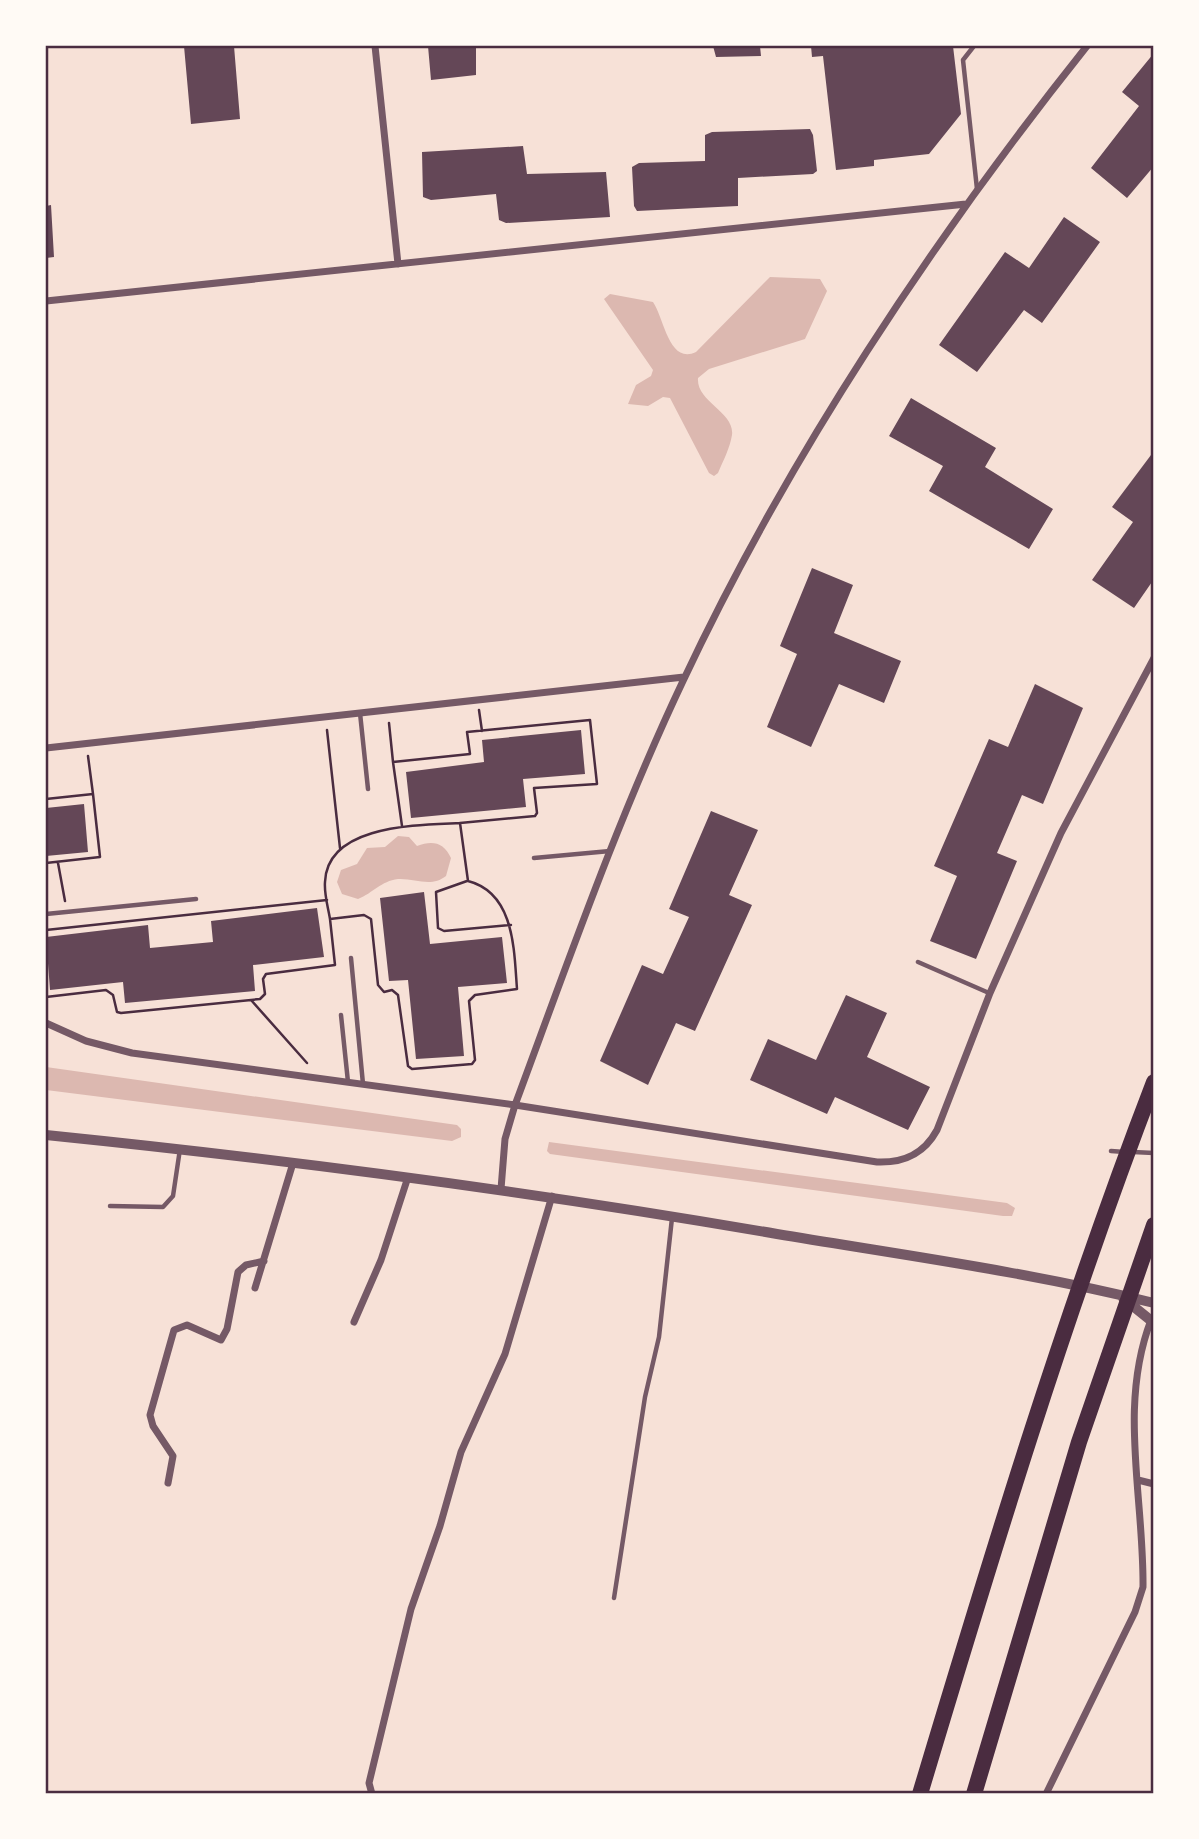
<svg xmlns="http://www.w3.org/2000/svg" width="1199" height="1839" font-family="'Alegreya Sans',sans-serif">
<rect width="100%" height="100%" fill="#f7e1d7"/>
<path fill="#dcb8b0" d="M 770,277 L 820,279 L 827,291 L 805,339 L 709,369 L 698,378 C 696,402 735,412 732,435 C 730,448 723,461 718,473 L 714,476 L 709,473 L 670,398 L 663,397 L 648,406 L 628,404 L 636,385 L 651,376 L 653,370 L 604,299 L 610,294 L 653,302 C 664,318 669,365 696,352 Z
M 398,836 L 409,837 L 417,846 C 432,840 444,842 451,858 L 446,876 C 431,888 415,878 398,879 C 381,881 373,893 358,899 L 342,894 L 337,882 L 341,870 L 357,864 L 367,848 L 385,847 Z
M 46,1067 L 457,1125 L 461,1129 L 461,1137 L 452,1141 L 46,1090 Z
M 549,1142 L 1007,1203 L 1015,1208 L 1012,1216 L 1003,1216 L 550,1154 L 547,1151 Z"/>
<path fill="#644757" d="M 184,46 L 234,46 L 240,119 L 191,124 Z
M 428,46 L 476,46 L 476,75 L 431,80 Z
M 713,46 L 760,46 L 761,56 L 716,57 Z
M 811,46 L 953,46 L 961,114 L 929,154 L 874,160 L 874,166 L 836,170 L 823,56 L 812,57 Z
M 1154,53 L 1154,166 L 1127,198 L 1091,168 L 1139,106 L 1122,92 Z
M 810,129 L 813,135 L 817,171 L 813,174 L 738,178 L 738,206 L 637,211 L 634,206 L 632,167 L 639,163 L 705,161 L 705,135 L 712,132 Z
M 523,146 L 527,174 L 606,172 L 610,217 L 506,223 L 499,220 L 496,194 L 431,200 L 423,197 L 422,152 Z
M 51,205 L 54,257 L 46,258 L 46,206 Z
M 1064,217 L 1100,242 L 1042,323 L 1024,310 L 977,372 L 939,345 L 1005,252 L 1029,268 Z
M 911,398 L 996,448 L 985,467 L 1053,509 L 1029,549 L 929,491 L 943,466 L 889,436 Z
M 1154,451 L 1154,579 L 1134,608 L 1092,580 L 1133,522 L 1112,507 Z
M 812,568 L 853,585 L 834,633 L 901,661 L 884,703 L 839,684 L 811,747 L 767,727 L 797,654 L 780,646 Z
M 1035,684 L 1083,708 L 1043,804 L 1022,795 L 997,853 L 1017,861 L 976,959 L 930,941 L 957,876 L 934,866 L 989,739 L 1008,747 Z
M 581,730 L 585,774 L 523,779 L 526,807 L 411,818 L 406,772 L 484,762 L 482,740 Z
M 84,804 L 88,852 L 46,856 L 46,808 Z
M 711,811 L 758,830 L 729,895 L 752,905 L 695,1031 L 676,1023 L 648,1085 L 600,1061 L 642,965 L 663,974 L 689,917 L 669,909 Z
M 424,892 L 430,944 L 502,937 L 507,983 L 458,987 L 464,1056 L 416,1059 L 408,980 L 389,981 L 380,898 Z
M 317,908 L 324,957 L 253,965 L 255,991 L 125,1003 L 123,982 L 50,990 L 46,937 L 148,925 L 150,948 L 213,942 L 211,921 Z
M 846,995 L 887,1013 L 867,1057 L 930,1087 L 908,1130 L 835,1097 L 827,1114 L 750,1080 L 768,1039 L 816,1060 Z"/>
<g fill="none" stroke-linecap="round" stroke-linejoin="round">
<path stroke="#4a2c40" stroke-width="2.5" d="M 479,710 L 482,731
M 389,723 L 393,762
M 327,730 L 340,848
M 88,756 L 93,794
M 46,799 L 93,794 L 100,857 L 46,863
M 460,823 L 468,881 C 515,893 514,951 517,989 L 475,995 L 469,1001 L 475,1060 L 472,1064 L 412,1069 L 408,1066 L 398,995 L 392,990 L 384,992 L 378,985 L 371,919 L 364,915 L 330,919 C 328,907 324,894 325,882 C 327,824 420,825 460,823 Z
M 402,826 L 393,762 L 470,754 L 467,732 L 590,720 L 597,784 L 534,788 L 537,813 L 535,816 L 460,823
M 58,863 L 65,901
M 467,881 L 436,892 L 438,928 L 444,931 L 511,925
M 46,930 L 327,900
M 46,997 L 106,990 L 113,995 L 117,1012 L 121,1013 L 260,999 L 265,994 L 263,979 L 266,974 L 335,965 L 330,919
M 251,1000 L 307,1063"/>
<path stroke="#755966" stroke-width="4.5" d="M 974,46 L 963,60 L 977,189
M 360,713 L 368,789
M 534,858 L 610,851
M 46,914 L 196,899
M 351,958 L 363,1084
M 918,962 L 989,993
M 341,1015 L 348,1082
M 1111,1151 L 1125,1152
M 1133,1152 L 1154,1153
M 110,1206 L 163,1207 L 173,1196 L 180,1149
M 614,1598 L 645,1397 L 659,1337 L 672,1218"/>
<path stroke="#755966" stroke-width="7" d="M 375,46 L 398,264
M 46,301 L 966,204
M 46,748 L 684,677
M 46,1023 L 86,1041 L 132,1053 L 515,1105 L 877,1162 C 904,1163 924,1154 937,1130 L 990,993 L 1061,833 L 1154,658
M 501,1189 L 505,1139 L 515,1105 C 568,962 618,818 683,681 C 788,457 933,239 1087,46
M 255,1288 L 293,1163
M 354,1322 L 381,1260 L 408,1177
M 1138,1480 L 1154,1484
M 168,1483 L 173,1456 L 153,1426 L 150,1415 L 174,1330 L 187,1325 L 221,1340 L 227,1329 L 238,1272 L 246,1265 L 264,1261
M 372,1794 L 369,1783 L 411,1609 L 440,1526 L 461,1452 L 505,1354 L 552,1196
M 1046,1794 L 1135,1612 L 1143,1587 C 1144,1497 1118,1406 1151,1320"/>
<path stroke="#755966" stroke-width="10" d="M 46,1135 C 291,1160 534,1192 777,1234 C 903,1255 1029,1272 1154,1303
M 1123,1298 L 1154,1323"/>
<path stroke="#4a2c40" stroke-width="16" d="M 920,1794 C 992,1554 1064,1316 1154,1082
M 974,1794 L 1079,1442 L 1154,1225"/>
</g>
<rect width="1199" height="1839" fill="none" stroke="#fffaf5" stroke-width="94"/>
<rect x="47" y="47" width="1105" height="1745" fill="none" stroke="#4a2c40" stroke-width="2.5"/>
</svg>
